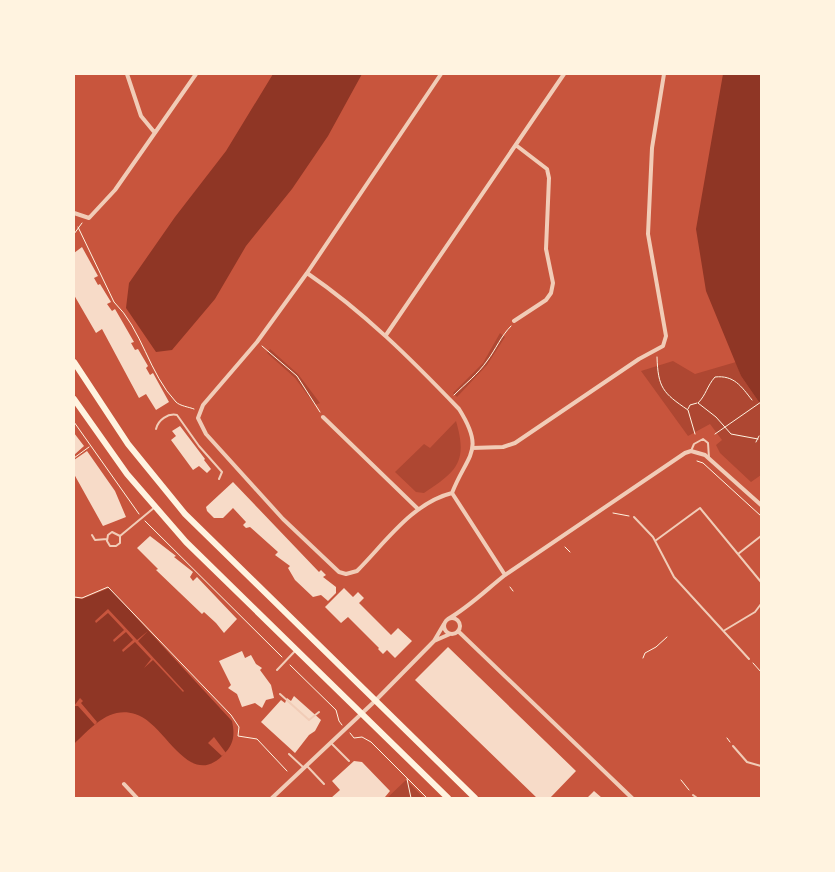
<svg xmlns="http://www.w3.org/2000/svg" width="835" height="872" font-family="Quicksand,sans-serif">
<rect width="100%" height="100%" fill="#c8553d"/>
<path fill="#ae4732" d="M 500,333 L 505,337 L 487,365 L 457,397 L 453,393 L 483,363 Z
M 270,349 L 298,374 L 320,403 L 315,405 L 295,378 L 267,353 Z
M 673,361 L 695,374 L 736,362 L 741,376 L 761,405 L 761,475 L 751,482 L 720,453 L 716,445 L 722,440 L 710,424 L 688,436 L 641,371 Z
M 456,421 C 468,462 457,471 424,493 L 416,492 L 395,472 L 424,444 L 430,448 Z
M 406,780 L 424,798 L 387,798 Z"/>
<path fill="#8f3625" d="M 273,74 L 362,74 L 328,136 L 292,189 L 246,246 L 215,299 L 172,350 L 156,352 L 126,308 L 129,283 L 175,217 L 226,151 Z
M 723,74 L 761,74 L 761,405 L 741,376 L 706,291 L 696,229 Z
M 109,588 L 232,721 C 235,735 234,745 223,755 C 188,791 165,722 135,714 C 109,706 91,728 74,744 L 74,598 L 82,599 Z"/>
<path fill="#c8553d" d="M 108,609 L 137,640 L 148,631 L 138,641 L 184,691 L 183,692 L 153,660 L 144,668 L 151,659 L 135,642 L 123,652 L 122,650 L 133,640 L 126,632 L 114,642 L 113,640 L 124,630 L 108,613 L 96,623 L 95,621 Z
M 80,698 L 83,701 L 81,703 L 97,722 L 95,725 L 78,706 L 74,706 Z
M 214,737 L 226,753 L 222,756 L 208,743 Z"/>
<path fill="#f7dbc8" d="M 82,247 L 98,276 L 94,278 L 98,285 L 100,284 L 111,302 L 107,304 L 112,311 L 115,309 L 134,342 L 131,343 L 135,350 L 138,349 L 148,366 L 146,368 L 150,375 L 153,373 L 169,402 L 156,410 L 146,394 L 139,398 L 102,329 L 96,333 L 74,295 L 74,253 Z
M 180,426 L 205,459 L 204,460 L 211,469 L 207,473 L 199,466 L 193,470 L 171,440 L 176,436 L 172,431 Z
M 74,433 L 84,446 L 74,455 Z
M 87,451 L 115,491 L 126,517 L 103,526 L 74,474 L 74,460 Z
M 233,482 L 319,572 L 321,570 L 326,575 L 323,577 L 336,587 L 336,593 L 328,601 L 321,595 L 313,597 L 295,580 L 288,568 L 290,566 L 275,555 L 278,552 L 250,527 L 246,528 L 243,525 L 246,522 L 233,508 L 223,518 L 214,518 L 207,511 L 206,507 Z
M 150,536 L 176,556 L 174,557 L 193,572 L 190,577 L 193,581 L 197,577 L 237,619 L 224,633 L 216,623 L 204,612 L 202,614 L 156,570 L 158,569 L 137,548 Z
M 344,588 L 353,597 L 358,592 L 364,598 L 359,603 L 391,635 L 398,628 L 412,641 L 395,658 L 387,650 L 383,654 L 378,649 L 379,648 L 348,617 L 341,623 L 325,607 Z
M 448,647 L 576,771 L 550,798 L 537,798 L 415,680 Z
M 242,651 L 245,658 L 251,655 L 256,664 L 262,668 L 260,670 L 271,685 L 274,698 L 266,700 L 262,708 L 255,703 L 242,707 L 237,694 L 228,688 L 231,685 L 219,661 Z
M 294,696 L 321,720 L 315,731 L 309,735 L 295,753 L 261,722 L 281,700 L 285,703 L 287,698 L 291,701 Z
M 354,761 L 362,762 L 390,791 L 385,797 L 386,798 L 331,798 L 340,790 L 332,781 Z
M 594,791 L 602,798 L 587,798 Z"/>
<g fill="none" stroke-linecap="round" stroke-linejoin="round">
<path stroke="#fff3e0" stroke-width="1" d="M 78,227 L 114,302 C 142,329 149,374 176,402 C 180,406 189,407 194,409
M 74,234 L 82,223
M 262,346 L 297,376 L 320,412
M 657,357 C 658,388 663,393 688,410 L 695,434
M 454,395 C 465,384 478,374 487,361 C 496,349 501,336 511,326
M 752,400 C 741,386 734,375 715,377 C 707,386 706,395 698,403 L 716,417 L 731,434 L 758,439
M 688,409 L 690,405 L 697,403
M 74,422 L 139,514
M 715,434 L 761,402
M 756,442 L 759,436
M 74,458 L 89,447
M 697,461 L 703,463 L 761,516
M 613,513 L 629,516
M 145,521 L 282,657
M 565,547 L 570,552
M 510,587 L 513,591
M 74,597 L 82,598 L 108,587 L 231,715 L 239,727 L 238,736 L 257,739 L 287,771
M 643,658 L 645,653 L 656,647 L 667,637
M 753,663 L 761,672
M 290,665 L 336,710 L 339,721 L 342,725
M 350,733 L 354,738 L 362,737 L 371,742 L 427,798
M 727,738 L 730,742
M 407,779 L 411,798
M 681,780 L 689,790"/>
<path stroke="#f1ccb7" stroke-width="2" d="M 156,429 C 158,420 168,413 177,415 L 199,446 L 222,472 L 219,479
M 691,451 L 694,444 L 703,439 L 708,443 L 709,458
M 634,517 L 653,537 L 674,577 L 749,659
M 92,535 L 95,540 L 107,539
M 120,536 L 112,532 L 108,535 L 107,541 L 110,546 L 116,546 L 120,543 L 120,536 L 155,507
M 655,541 L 700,508 L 761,582
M 738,554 L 761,536
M 725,630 L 755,612 L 761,604
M 277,670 L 296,650
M 280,694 L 309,720 L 319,712
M 331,743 L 349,761
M 733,746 L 747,762 L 761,766
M 289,754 L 304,768
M 307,766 L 324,784
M 693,795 L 697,798"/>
<path stroke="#f1ccb7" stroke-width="4" d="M 127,74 L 141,116 L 155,133
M 441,74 L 307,273 L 257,342 L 203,405 L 198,418 L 206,434 L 283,519 L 339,572 L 346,574 L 357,571 C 385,543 412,503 452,493
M 74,213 L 89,218 L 115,190 L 196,74
M 307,273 C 364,312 411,359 459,409 C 486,452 467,454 452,493
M 514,321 L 546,300 L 551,293 L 553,283 L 546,249 L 549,178 L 547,169 L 517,146
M 386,335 L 564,74
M 323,417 L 418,509
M 472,448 L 503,447 L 515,443 L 639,359 L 663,346 L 666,336 L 648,234 L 652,148 L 664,74
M 452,493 L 505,575
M444 626a8 8 0 1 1 16 0a8 8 0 1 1-16 0Z
M 448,619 C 469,607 486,590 505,575 L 685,453 L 691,451 L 705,455 L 761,505
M 458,631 L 632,798
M 434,641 L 450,634
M 124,784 L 137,798
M 272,798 L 375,701 L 434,641 L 444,624"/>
<path stroke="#fff3e0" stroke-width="6" d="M 74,362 L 128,444 L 185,514 L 475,798
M 74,399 L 127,474 L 186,542 L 448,798"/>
</g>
<rect width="835" height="872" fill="none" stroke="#fff3e0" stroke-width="150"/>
</svg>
